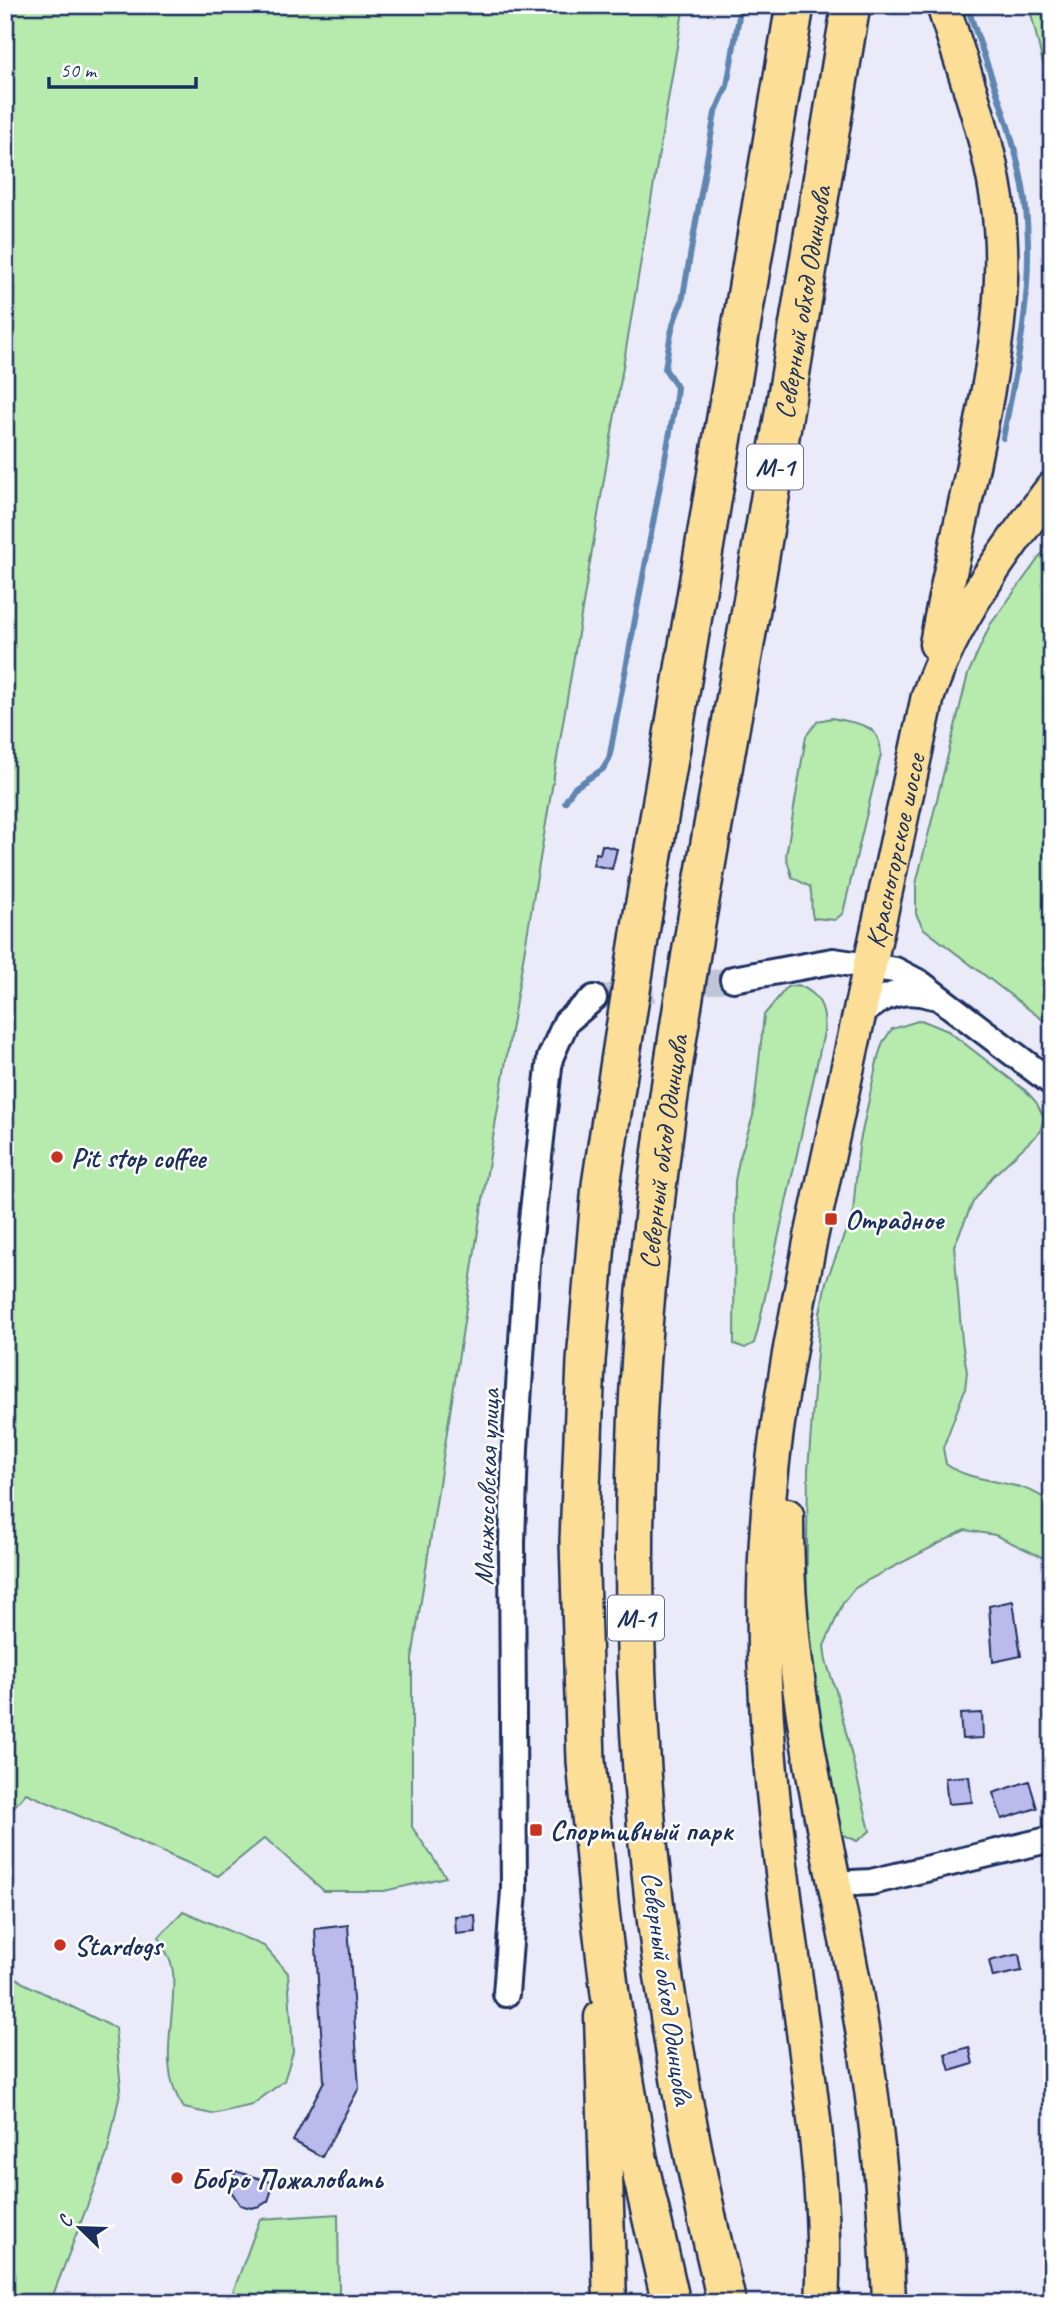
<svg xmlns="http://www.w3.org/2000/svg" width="1057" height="2308" font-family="Caveat,sans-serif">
<rect width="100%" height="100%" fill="#ebeaf9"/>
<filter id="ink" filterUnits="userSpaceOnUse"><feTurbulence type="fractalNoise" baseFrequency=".0143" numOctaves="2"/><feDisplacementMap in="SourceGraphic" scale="14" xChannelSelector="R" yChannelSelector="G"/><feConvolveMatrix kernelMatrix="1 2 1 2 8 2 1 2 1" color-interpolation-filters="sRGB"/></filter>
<g filter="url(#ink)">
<path fill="#b6ebad" stroke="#688d86" stroke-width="2" d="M 5,5 L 684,5 L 486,1179 L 412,1659 L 412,1827 L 446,1877 L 384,1891 L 324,1891 L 265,1838 L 218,1876 L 26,1793 L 5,1817 Z
M 1029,5 L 1052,5 L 1052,101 Z
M 1052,540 L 1052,676 L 1043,700 L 1052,748 L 1052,1027 L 923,928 L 916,914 L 916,884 L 968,674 L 990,625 Z
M 832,718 C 857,724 880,722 881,754 L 843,913 L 835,920 L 813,918 C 810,907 813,899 810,887 L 792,877 L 786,856 L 806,736 L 818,721 Z
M 798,985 C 820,994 826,1008 824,1032 L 757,1333 L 754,1343 L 745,1348 L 734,1344 L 735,1181 L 739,1160 L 753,1116 L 764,1015 L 787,987 Z
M 921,1020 L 948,1031 L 1026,1091 L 1036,1102 L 1044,1117 L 1040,1132 L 992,1177 L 973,1202 L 954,1246 L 962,1341 L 967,1372 L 965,1389 L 943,1448 L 946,1464 C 977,1487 1020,1476 1052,1504 L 1052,1562 L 995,1535 L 965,1530 L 868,1580 L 854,1589 L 843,1603 L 824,1646 L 826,1661 L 836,1691 L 870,1831 L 857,1841 L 842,1834 L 831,1822 L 806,1619 L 808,1470 L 820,1313 L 826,1282 L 853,1212 L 859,1146 L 878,1057 L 883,1042 L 892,1029 Z
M 183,1911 L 264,1946 L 288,1973 L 293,2052 L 284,2081 L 252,2105 L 212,2114 L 184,2108 C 155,2067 177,2018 173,1972 C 172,1960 163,1947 159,1937 Z
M 5,1969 L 23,1983 L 115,2028 L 121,2088 L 107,2154 L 50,2303 L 5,2303 Z
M 338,2214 L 339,2296 L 336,2303 L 229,2303 L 260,2219 Z"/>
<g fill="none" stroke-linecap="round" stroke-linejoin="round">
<path stroke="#5f86b1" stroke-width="6" d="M 967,5 C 986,65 1017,138 1025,200 C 1035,280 1019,360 1003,438
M 565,802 L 574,788 L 603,769 L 609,759 L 675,405 L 677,387 L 665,369 C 669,345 671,323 682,302 L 715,113 L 727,86 L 741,5"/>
</g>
<path fill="#bbbaec" stroke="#1b2f5e" stroke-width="2" d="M 602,845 L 617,849 L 612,869 L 593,865 L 596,853 L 600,854 Z
M 1013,1601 L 1021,1656 L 993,1662 L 989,1606 Z
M 982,1713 L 983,1738 L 962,1739 L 960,1714 Z
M 969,1776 L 972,1802 L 948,1804 L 945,1778 Z
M 1029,1781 L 1037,1808 L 1002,1819 L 993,1793 Z
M 475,1915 L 476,1932 L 456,1934 L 455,1916 Z
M 348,1925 L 359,2088 L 322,2157 L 293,2141 L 324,2081 L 315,1929 Z
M 1019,1954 L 1022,1971 L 993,1977 L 989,1961 Z
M 969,2047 L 973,2064 L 950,2071 L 945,2054 Z
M 235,2171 L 274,2183 L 268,2201 L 260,2206 L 251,2208 L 240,2205 L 231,2191 Z"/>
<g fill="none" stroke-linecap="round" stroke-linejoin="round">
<path stroke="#c1c5da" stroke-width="24" stroke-dasharray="24 12" stroke-linecap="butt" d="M 594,998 L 733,979"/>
<defs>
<path id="minor" d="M 733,979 L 833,961 L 895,970 L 920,983 L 1052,1083
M 858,1017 C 880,996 903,986 933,996
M 833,1884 L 871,1882 L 1052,1839
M 506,1994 L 514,1891 L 512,1543 L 515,1448 L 527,1264 L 550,1058 L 566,1022 L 594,998"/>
<g id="major">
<path d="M 936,644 C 948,577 964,512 977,446 C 994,364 1009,283 997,199 C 987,133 963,69 943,5"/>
<path d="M 787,1515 C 786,1659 817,1800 846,1940 C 870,2060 885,2181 889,2303"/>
<path d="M 601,2017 L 610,2303"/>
<path id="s1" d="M 822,2303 C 827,2217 816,2131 805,2046 C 792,1947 777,1848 769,1748 C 762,1659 761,1569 771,1480 C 779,1400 795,1321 810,1242 L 928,696 C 955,617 1002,555 1052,488"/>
</g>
<g id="highway">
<path d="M 671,2303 L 638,2158 L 610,1994 L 599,1902 L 586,1761 L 579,1541 L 586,1361 L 601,1185 L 614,1100 L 642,920 L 795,5"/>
<path id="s2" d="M 727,2303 C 658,2027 627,1743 636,1459 C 643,1198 693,941 738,684 C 778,458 813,232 851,5"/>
</g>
</defs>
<use href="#minor" stroke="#1b2f5e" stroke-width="30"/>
<use href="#major" stroke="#1b2f5e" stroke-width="37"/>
<use href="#highway" stroke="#1b2f5e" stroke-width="42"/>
<use href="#minor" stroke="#fff" stroke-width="24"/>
<use href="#major" stroke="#fcde96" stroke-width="32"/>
<use href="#highway" stroke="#fcde96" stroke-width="37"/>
</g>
</g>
<g fill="#c8321e" stroke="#fff" stroke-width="2.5">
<circle cx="57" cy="1157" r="7"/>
<rect x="824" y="1212" width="14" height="14" rx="3.5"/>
<rect x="529" y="1823" width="14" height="14" rx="3.5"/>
<circle cx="60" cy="1945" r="7"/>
<circle cx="177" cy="2178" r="7"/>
</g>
<g text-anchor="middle" stroke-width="5" stroke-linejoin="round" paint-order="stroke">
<g fill="#fff" stroke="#5f6d8e" stroke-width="2">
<rect x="747" y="444.5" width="56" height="45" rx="5"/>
<rect x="608" y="1595.5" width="56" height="45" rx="5"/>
</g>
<g font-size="26" font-weight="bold" fill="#1b2f5e">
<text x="775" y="476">М-1</text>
<text x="636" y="1627">М-1</text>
</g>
<g font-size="28" fill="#1b2f5e" stroke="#fff">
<text dy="10" stroke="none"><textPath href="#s2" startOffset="2021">Северный обход Одинцова</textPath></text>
<text dy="10" stroke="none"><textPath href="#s1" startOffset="1468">Красногорское шоссе</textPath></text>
<text dy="10" stroke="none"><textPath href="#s2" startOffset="1160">Северный обход Одинцова</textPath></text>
<text transform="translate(486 1487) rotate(-88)" y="10">Манжосовская улица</text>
<text transform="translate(668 1988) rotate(82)" y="10">Северный обход Одинцова</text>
</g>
<g font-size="28" font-weight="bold" fill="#1b2f5e" stroke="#fff" text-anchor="start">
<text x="71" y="1167">Pit stop coffee</text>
<text x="845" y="1229">Отрадное</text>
<text x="550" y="1840">Спортивный парк</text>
<text x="74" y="1955">Stardogs</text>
<text x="191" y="2188">Бобро Пожаловать</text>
</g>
</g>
<rect width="1057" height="2308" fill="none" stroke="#fff" stroke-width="28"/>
<rect x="14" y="14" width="1029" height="2280" fill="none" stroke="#1b2f5e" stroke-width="2.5" filter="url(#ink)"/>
<g transform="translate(80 2228) rotate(293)" stroke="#ffffff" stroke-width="5" paint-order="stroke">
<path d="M0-5L12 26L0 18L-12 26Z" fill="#1b2f5e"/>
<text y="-10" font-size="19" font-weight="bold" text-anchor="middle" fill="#1b2f5e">С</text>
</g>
<path d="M49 77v10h147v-10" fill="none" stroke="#1b2f5e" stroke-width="3.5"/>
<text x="60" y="77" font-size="21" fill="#1b2f5e" stroke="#ffffff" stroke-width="5" paint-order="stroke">50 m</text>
</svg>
